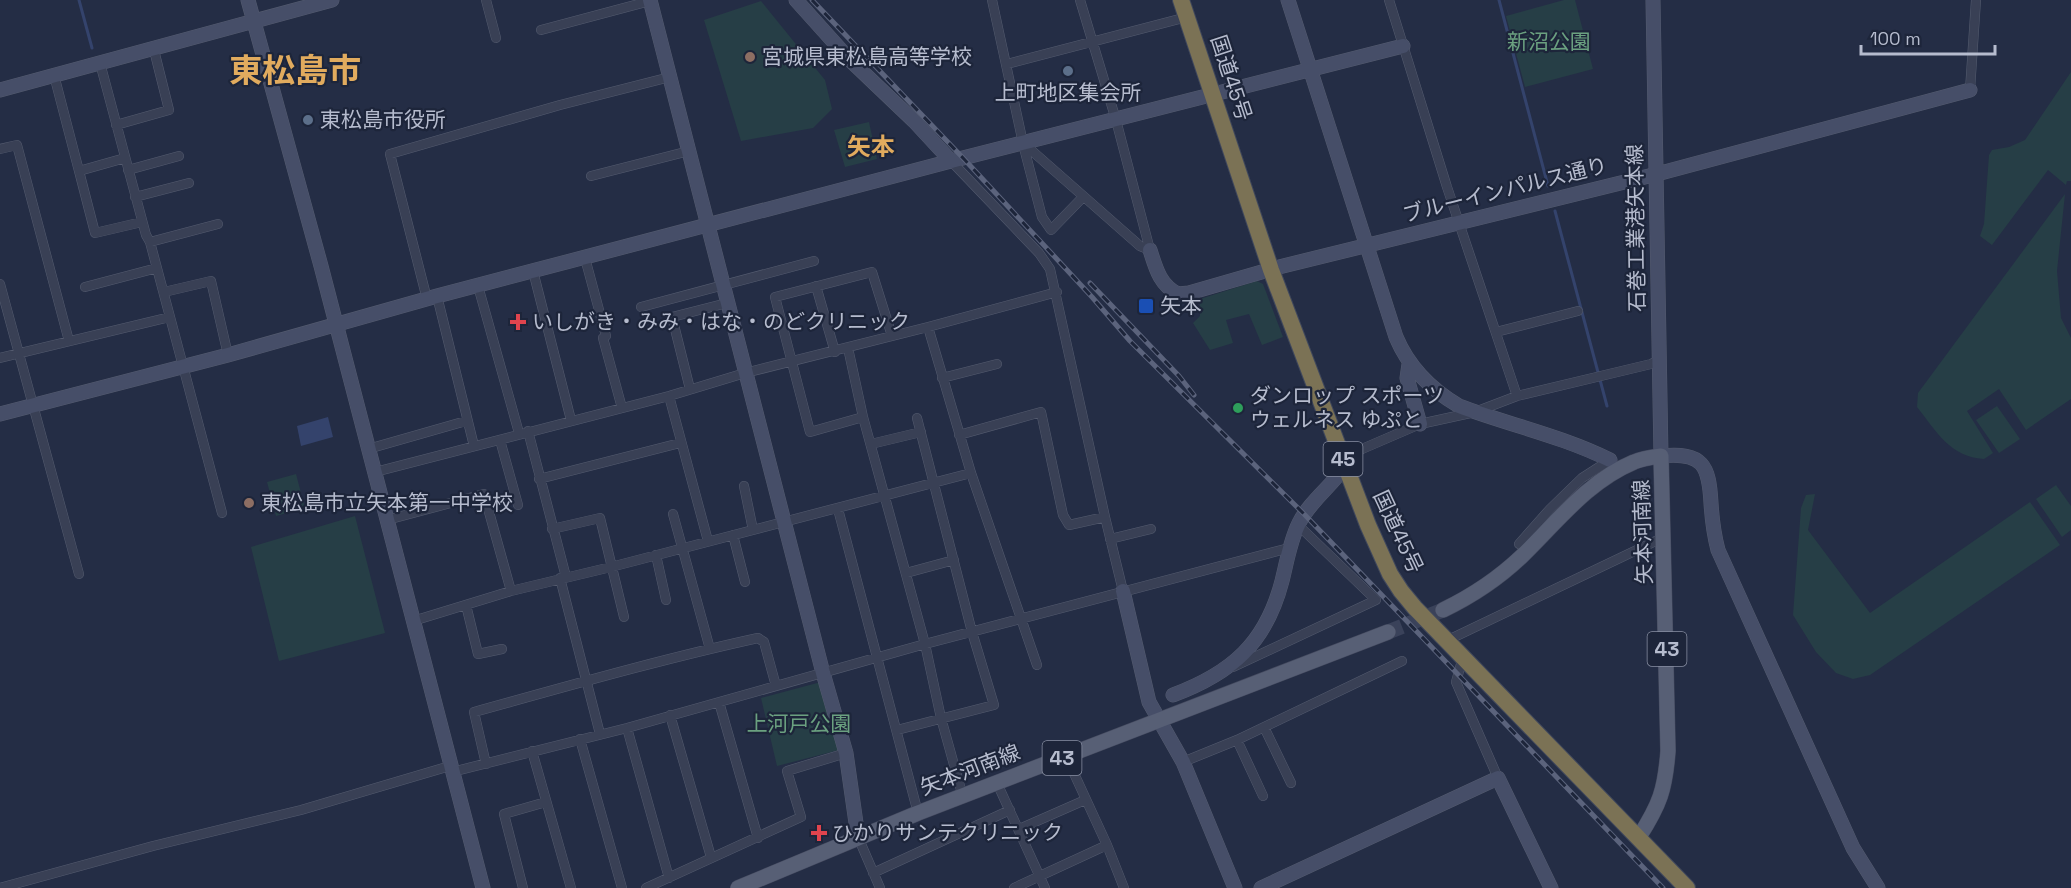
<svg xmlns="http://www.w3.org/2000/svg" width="2071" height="888" font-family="'Space Grotesk','Noto Sans JP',sans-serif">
<rect width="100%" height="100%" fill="#242d45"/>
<path fill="#263e46" d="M 1564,0 L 1575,0 L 1593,69 L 1525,87 L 1506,16 Z
M 761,1 L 825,80 L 832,109 L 813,128 L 741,141 L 704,20 Z
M 2071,72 L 2071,181 L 2067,181 L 2066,185 L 2048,170 L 1992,245 L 1980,236 L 1984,224 L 1989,155 L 1992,150 L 2009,147 L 2025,140 Z
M 869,122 L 877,159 L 845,167 L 834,130 Z
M 2065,194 L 2057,271 L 2061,318 L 2071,338 L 2071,399 L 2026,430 L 1999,389 L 1967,411 L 1993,453 L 1984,459 C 1950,457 1937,432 1917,407 L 1918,393 Z
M 1257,281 L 1263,284 L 1283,337 L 1262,345 L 1249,314 L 1226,320 L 1233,343 L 1210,350 L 1193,323 L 1200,316 L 1200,299 Z
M 1997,406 L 2020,439 L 1999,453 L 1976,420 Z
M 296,474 L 305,508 L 276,516 L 267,482 Z
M 2056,485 L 2071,506 L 2071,530 L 2062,537 L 2036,499 Z
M 1815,494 L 1808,530 L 1870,613 L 2030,502 L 2060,545 L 1870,675 L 1853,679 L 1836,673 L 1816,652 L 1793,615 L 1801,508 L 1806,495 Z
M 355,516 L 385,633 L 279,661 L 251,547 Z
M 821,682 L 839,750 L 777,766 L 761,698 Z"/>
<path fill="#34436c" d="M 328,417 L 333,437 L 301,446 L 297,426 Z"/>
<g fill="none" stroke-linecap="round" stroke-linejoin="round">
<path stroke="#34436c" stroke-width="3" d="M 79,0 L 92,48
M 1499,0 L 1548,186
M 1555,211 L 1607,406"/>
<path stroke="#3a425a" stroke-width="15" stroke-dasharray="15 8" stroke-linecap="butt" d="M 1388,632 L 1443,610"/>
<defs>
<path id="street" d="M 486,0 L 496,38
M 992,0 L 1023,143 L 1140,246 L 1150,250
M 1080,0 L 1116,120 L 1150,250
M 1389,0 L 1447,187 L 1517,396
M 541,30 L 650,1
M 100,63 L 146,235 L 150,242 L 218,224
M 1007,64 L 1187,17
M 54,75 L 79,171
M 1970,90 L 1976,0
M 116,125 L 169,110 L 154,50
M 1023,144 L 1042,217 L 1051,230 L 1083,197
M 0,149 L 17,145 L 69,341
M 125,158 L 79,171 L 95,233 L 142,222
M 951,161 L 1039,253 L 1050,269 L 1105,517 L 1123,591
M 128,170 L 179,156
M 591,176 L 689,151
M 135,197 L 189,183
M 585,258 L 606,336 L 603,338 L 622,408
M 533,271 L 571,420
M 0,284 L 79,574
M 478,286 L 519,433
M 816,286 L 835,352
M 85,287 L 157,268
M 164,292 L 211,281 L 228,355
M 437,296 L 474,446
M 427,299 L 390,154 L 560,105 L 670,77
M 641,307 L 814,261
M 170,317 L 222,513
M 928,327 L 971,473 L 1037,665
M 1496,332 L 1578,311
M 848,348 L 863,417 L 925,644 L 941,718 L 963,797
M 0,358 L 170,317 L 150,242
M 942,378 L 997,364
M 690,389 L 672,317 L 727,303
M 669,396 L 708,541
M 863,417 L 810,432 L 775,297 L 872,272 L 892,336
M 528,431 L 566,577
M 959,435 L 1041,412 L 1063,515 L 1069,525 L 1105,517
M 500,440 L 518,505
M 871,444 L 921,432
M 368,449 L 466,421
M 1345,466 L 1351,455 L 1362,449 L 1420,424 L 1475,412 L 1517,396 L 1651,364 L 1659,360
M 375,472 L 669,396 L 745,373 L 928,327 L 1057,292
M 539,479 L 680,443
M 744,486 L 753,530
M 838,509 L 918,813
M 673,514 L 710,649
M 387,520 L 484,494 L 511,591
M 552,529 L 600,518 L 624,617
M 733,535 L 745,582
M 1110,539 L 1151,529
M 1519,544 L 1550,509 L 1582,478 L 1610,460
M 656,555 L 666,600
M 906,573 L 954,560
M 560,578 L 600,734
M 466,605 L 478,654 L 502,649
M 413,621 L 511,591 L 611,567 L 971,473
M 1446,641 L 1664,537
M 1463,657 L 1456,682 L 1498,778
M 1233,667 L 1376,600 L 1298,525
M 719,702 L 758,838
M 670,715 L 711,857
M 1264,727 L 1291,783
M 627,728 L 669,878
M 897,730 L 994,705 L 972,632 L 917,418
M 580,739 L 622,888
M 1237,740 L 1263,796
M 532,751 L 571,888
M 1066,756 L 1107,845 L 1124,888
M 1183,762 L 1237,740 L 1402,661
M 486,764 L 474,712 C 568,686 662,659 758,638 L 764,642 L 776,686
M 452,772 L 627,728 L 925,644 L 1289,548
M 997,783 L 1045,888
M 1019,829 L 1085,800
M 858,837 L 880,888
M 873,873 L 1010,810
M 0,888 L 153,846 L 301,810 L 450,766
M 523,888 L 504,814 L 546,802
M 646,888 L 801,817 L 787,771 L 846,753
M 1014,888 L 1107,845"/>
<path id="secondary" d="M 248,0 L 321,266 L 483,888
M 650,0 L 823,673 L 846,753 L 858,837
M 796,0 L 849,59 L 914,121 L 951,161
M 1288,0 L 1396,337 C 1409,368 1430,389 1459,406 C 1509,425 1562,436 1610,460
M 1653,0 L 1661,456 C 1703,452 1709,465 1711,503 C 1712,519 1714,535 1718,550 L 1853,848 L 1878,888
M 0,90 L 332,0
M 1150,250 C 1156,269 1160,285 1178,294 L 1189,293 L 1279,267 L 1657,174 L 1970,90
M 1409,364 L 1407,378 L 1420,424
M 0,414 L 228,355 L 437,296 L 951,161 L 1403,46
M 1123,591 L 1149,702 L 1183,762 L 1235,888
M 1173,695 C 1232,673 1266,643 1282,581 C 1287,561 1290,541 1299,523 C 1310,501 1332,486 1345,466
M 1261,888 L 1498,778 L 1551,888"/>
<path id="primary" d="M 1443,610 C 1472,596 1499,578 1522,556 C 1557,522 1588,481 1634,462 C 1643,458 1653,457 1661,456 L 1668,751 C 1665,790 1660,804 1639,837
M 738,888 L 918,813 L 1388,632"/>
<path id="highway" d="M 1181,0 L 1271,270 L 1368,525 L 1390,574 L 1401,591 L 1415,608 L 1687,888"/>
</defs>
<use href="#street" stroke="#545b6f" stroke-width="10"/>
<use href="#secondary" stroke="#545b6f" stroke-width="15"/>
<use href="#primary" stroke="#43495e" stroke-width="16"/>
<use href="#highway" stroke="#40485c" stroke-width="18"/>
<use href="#street" stroke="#394055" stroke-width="9"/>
<use href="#secondary" stroke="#464e68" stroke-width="14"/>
<use href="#primary" stroke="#575f75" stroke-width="15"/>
<use href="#highway" stroke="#7b7255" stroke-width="16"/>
<defs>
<path id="rail" d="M 812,0 L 964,159 L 1092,297 L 1130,341 L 1304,514 L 1663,888
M 1090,283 L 1179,376 L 1194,395"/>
</defs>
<use href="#rail" stroke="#5b637c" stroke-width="5"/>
<use href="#rail" stroke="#1d253a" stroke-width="3" stroke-dasharray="9" stroke-linecap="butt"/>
</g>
<g fill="#8d6e63" stroke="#1d253a" stroke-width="2">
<circle cx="750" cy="57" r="6"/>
<circle cx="249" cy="503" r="6"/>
</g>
<g fill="#5c6f8a" stroke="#1d253a" stroke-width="2">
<circle cx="1068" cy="71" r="6"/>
<circle cx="308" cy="120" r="6"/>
</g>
<rect fill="#1a4fb4" stroke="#1d253a" stroke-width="2" x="1138" y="298" width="16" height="16" rx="3"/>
<g fill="#e0444e" stroke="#1d253a" stroke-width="2">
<path d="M515 313h6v6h6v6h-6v6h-6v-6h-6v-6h6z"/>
<path d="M816 824h6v6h6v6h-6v6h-6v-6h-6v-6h6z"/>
</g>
<circle fill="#2e9e5b" stroke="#1d253a" stroke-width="2" cx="1238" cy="408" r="6"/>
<g text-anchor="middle" stroke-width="4.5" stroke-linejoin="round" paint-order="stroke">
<g fill="#1d253a" stroke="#888fa2" stroke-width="1.5">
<rect x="1323.5" y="442" width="39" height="34" rx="4.5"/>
<rect x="1647.5" y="632" width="39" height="34" rx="4.5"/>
<rect x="1042.5" y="741" width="39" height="34" rx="4.5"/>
</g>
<g font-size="20" font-weight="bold" fill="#b6bcce">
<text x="1343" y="466">45</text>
<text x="1667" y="656">43</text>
<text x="1062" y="765">43</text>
</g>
<g font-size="21" fill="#6ba180" stroke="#1d253a">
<text x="1549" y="49">新沼公園</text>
<text x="799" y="731">上河戸公園</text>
</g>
<g font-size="21" fill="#b6bcce" stroke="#1d253a" text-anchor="start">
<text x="762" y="64">宮城県東松島高等学校</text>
<text x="1068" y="100" text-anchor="middle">上町地区集会所</text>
<text x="320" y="127">東松島市役所</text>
<text x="1160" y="313">矢本</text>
<text x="532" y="329">いしがき・みみ・はな・のどクリニック</text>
<text x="1250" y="403">ダンロップ スポーツ<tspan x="1250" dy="24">ウェルネス ゆぷと</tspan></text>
<text x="261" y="510">東松島市立矢本第一中学校</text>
<text x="832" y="840">ひかりサンテクリニック</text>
</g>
<g font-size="21" fill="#b6bcce" stroke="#1d253a">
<text transform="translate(1231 78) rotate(72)" y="7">国道45号</text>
<text transform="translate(1505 190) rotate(-14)" y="7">ブルーインパルス通り</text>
<text transform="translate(1636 228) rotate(-91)" y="7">石巻工業港矢本線</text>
<text transform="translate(1398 532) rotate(65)" y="7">国道45号</text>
<text transform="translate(1643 532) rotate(-92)" y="7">矢本河南線</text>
<text transform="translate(970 770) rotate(-21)" y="7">矢本河南線</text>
</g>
<g font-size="24" font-weight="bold" fill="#e1ab5e" stroke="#1d253a">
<text x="871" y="155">矢本</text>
</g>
<g font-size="33" font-weight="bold" fill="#e1ab5e" stroke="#1d253a">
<text x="295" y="82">東松島市</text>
</g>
</g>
<path d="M1861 45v9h134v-9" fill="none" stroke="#b6bcce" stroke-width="3"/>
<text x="1870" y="45" font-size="18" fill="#b6bcce" stroke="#1d253a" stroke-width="4.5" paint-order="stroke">100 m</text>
</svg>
